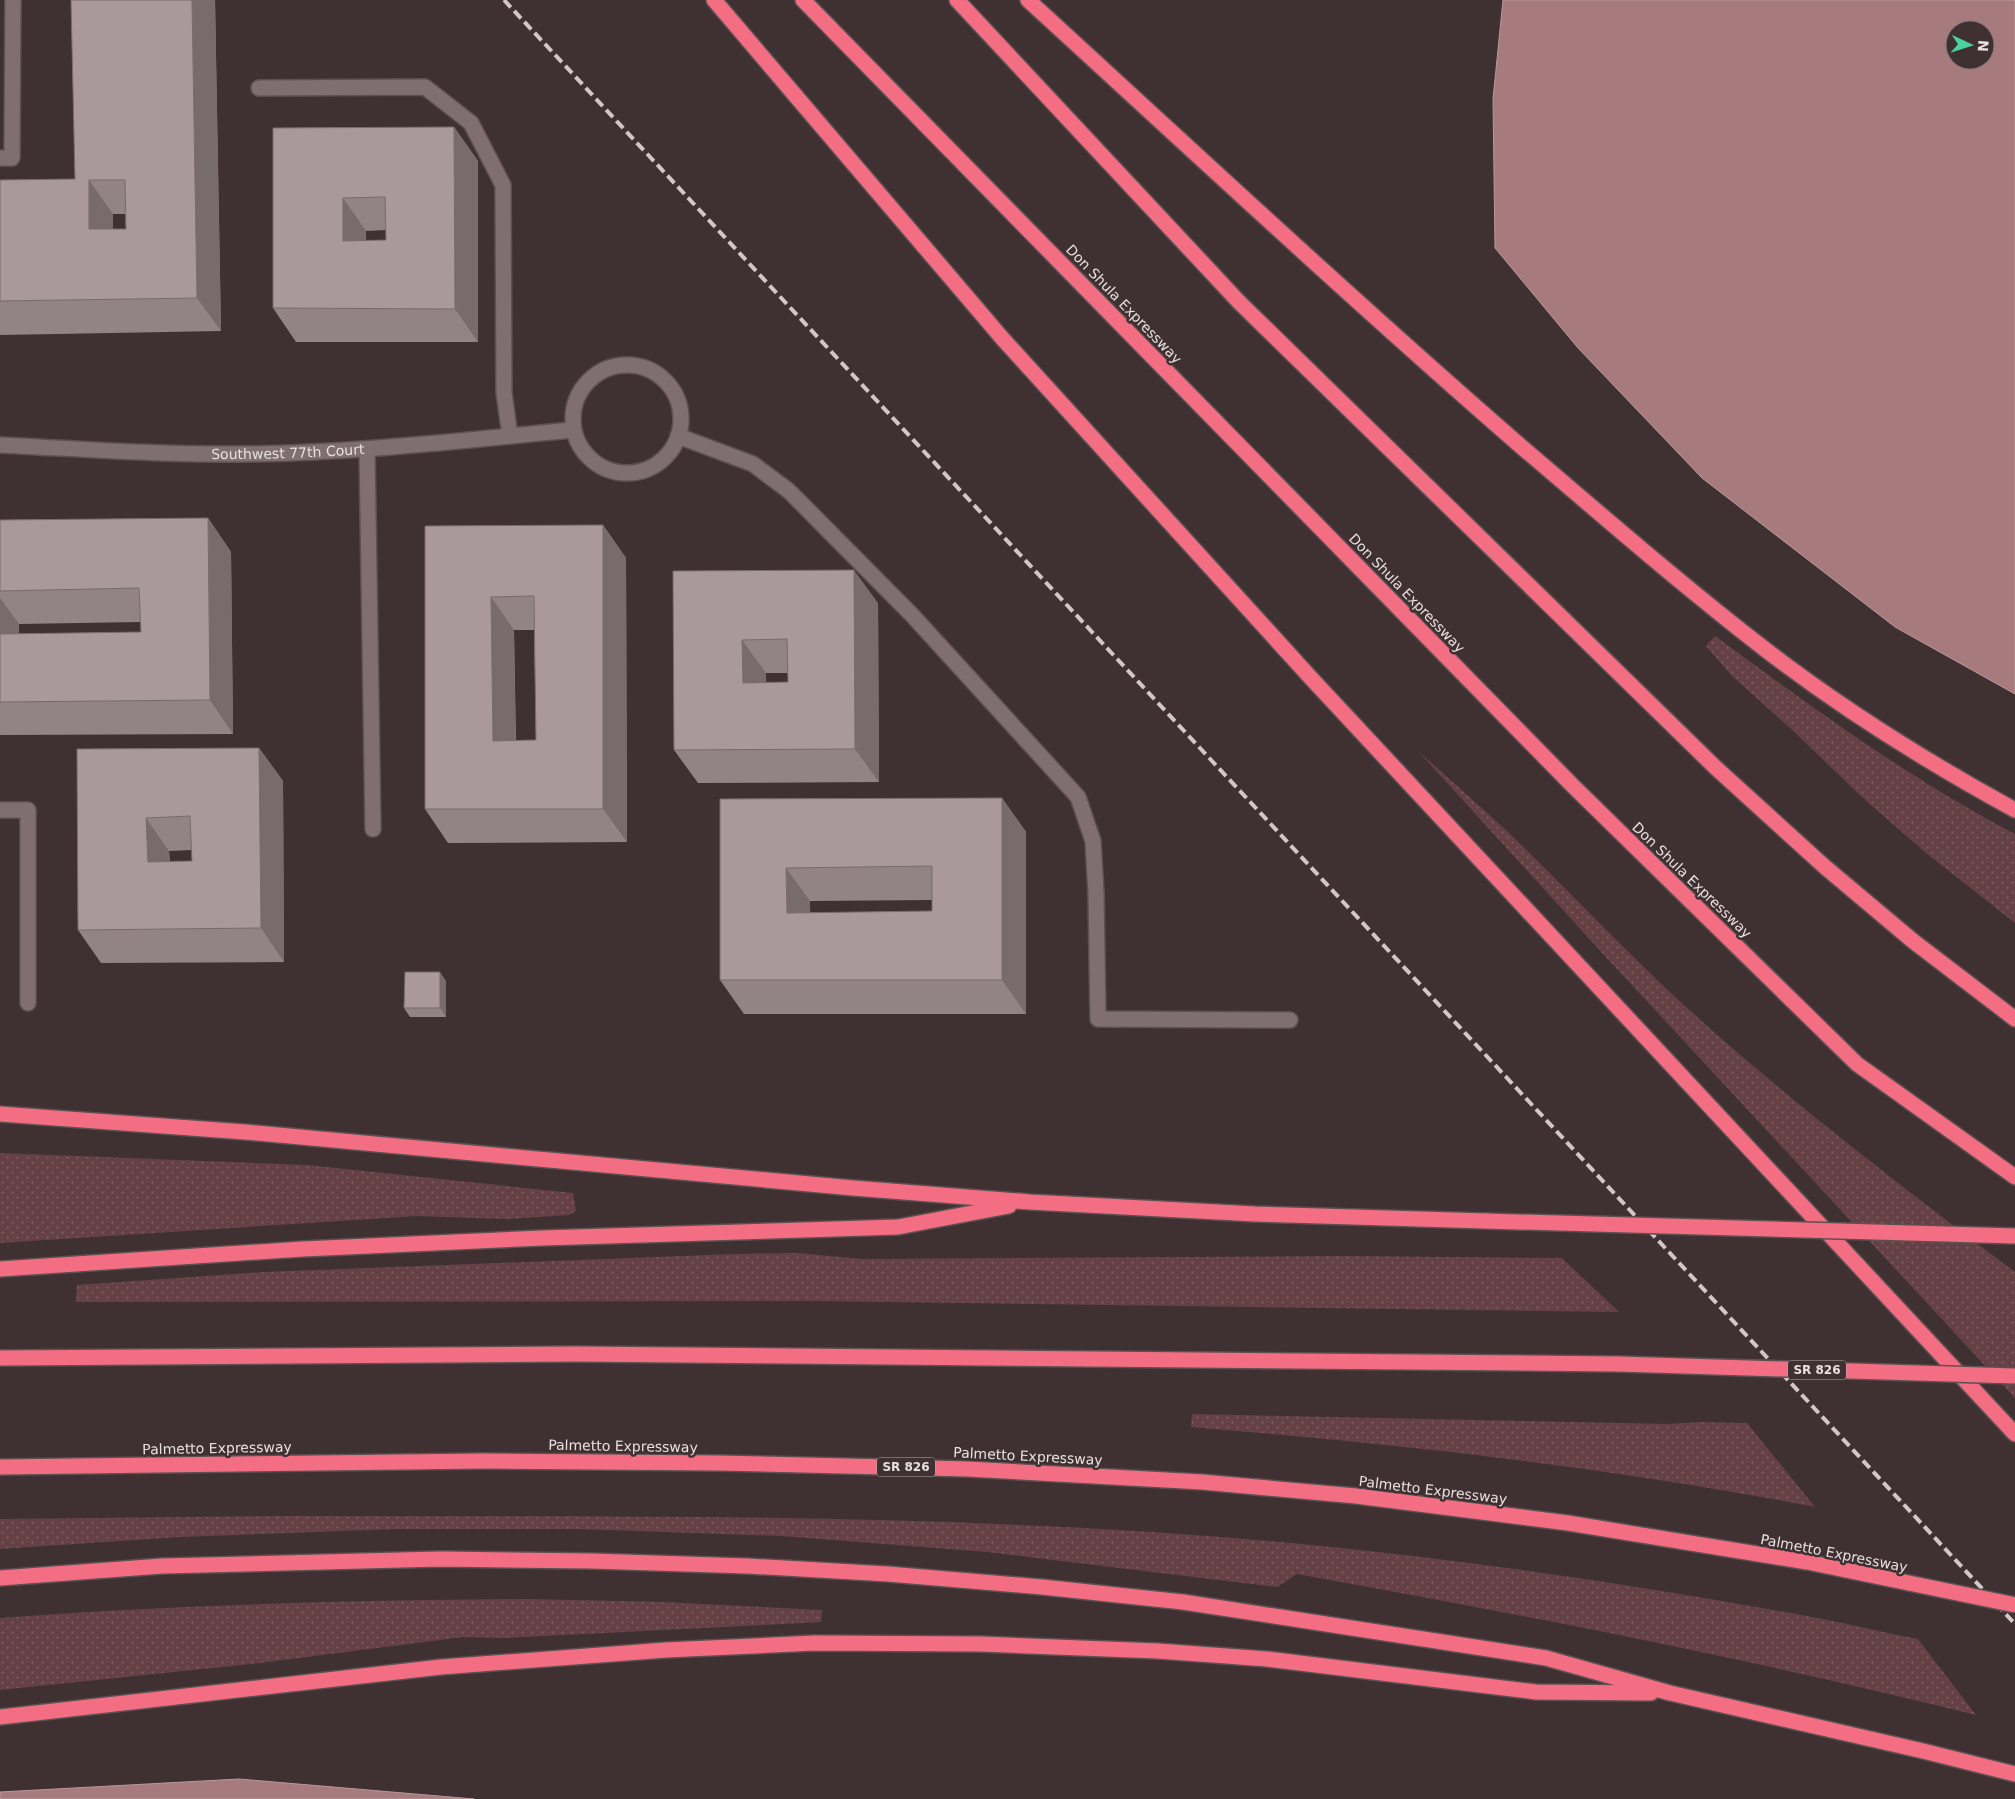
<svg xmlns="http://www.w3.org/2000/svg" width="2015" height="1799" font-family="'DejaVu Sans',sans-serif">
<defs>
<pattern id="grass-dots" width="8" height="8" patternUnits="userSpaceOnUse" patternTransform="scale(1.25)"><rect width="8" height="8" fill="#654145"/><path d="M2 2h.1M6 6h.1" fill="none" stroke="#7b5c5f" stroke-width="1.8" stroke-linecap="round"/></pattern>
</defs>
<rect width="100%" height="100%" fill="#3f3132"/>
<path fill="url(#grass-dots)" d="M 1715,636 C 1812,707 1908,778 2015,834 L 2015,923 L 1926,853 L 1864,799 L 1789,727 L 1732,676 L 1706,646 Z
M 1418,751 C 1448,778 1478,804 1507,831 C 1567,889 1624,950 1686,1007 C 1791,1102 1902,1187 2015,1272 L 2015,1398 L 1604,955 Z
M 0,1153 L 307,1165 L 573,1193 L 576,1211 L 569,1215 L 508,1219 L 417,1216 L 0,1243 Z
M 798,1253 L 862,1259 L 1349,1256 L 1562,1258 L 1619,1312 L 815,1301 L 76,1302 L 77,1285 L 264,1272 L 734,1254 Z
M 1192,1414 L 1670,1424 L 1699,1422 L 1747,1423 L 1815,1507 C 1609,1467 1399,1444 1191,1427 Z
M 289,1516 C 623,1517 959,1512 1292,1543 C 1470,1560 1647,1586 1822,1619 C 1854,1625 1886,1633 1918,1639 L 1976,1715 C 1751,1659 1525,1615 1297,1574 L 1277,1587 L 987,1552 L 782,1536 L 579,1529 L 396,1529 L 180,1537 L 0,1549 L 0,1519 Z
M 528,1599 L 662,1602 L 822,1610 L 821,1622 L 504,1638 L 463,1637 L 260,1663 L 0,1690 L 0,1618 C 176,1605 352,1600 528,1599 Z"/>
<path fill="#a77a7e" stroke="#ba989b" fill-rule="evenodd" d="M 1503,0 L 2015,0 L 2015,694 L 1895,627 L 1702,478 L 1578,348 L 1495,248 L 1493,99 ZM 1955,30 L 1985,30 L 1985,60 L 1955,60 Z
M 239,1779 L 474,1799 L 0,1799 L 0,1792 Z"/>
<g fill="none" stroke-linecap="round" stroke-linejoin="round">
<defs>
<g id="minor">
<path d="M 259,88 L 425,87 L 471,123 L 503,185 L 504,393 L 510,436"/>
<path d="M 0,158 L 12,158 L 13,0"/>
<circle cx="627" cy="419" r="54"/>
<path d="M 678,436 L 753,464 L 789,491 L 912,615 L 1078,797 L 1093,841 L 1096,893 L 1098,1019 L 1290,1020"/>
<path id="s1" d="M 0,445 C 82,449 164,455 245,454 C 355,453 464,440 573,430"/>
<path d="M 367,449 L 373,829"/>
<path d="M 0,810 L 28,810 L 28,1003"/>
</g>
<path id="highway" d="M 714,0 L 1002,338 L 1310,677 L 2015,1434
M 803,0 L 1573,786 L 1857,1064 L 2015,1177
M 957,0 L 1239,302 L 1716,768 L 1825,867 L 1913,941 L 2015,1019
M 1028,0 C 1193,151 1356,303 1524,449 C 1604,517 1683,586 1766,650 C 1844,710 1929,763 2015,810
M 0,1114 L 245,1132 L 853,1188 L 1030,1202 L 1255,1214 L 1486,1221
M 0,1269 L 303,1249 L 542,1238 L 898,1227 L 1009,1206
M 0,1358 L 576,1354 L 1619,1364
M 0,1467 L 484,1461 L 718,1463 L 968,1469 L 1202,1482 L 1356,1496 L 1568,1523 L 1807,1562
M 0,1578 L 162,1566 L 440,1559 L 592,1561 L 747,1566 L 888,1574 L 1042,1587 L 1183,1602 L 1546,1658 L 1670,1693 L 1923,1751 L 2015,1774
M 0,1717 L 441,1667 L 666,1650 L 815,1643 L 981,1644 L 1158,1651 L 1267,1659 L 1536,1692 L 1651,1693"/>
</defs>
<use href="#minor" stroke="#5c5051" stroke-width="18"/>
<use href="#highway" stroke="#5c5051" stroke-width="18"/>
<use href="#minor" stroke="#7f6f70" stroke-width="15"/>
<use href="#highway" stroke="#f36e83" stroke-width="15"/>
<path stroke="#d0c7c7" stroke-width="4" stroke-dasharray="10 5" stroke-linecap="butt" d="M 504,0 L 2015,1624"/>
<defs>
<path id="highway-bridge" d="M 1486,1221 L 2015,1236
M 1619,1364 L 2015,1376
M 1807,1562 L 2015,1605"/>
</defs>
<use href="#highway-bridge" stroke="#5c5051" stroke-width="18" stroke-linecap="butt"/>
<use href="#highway-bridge" stroke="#f36e83" stroke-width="15"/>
</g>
<path fill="#928484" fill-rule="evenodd" d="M 71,0 L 215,0 L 221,331 L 0,335 L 0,180 L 75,179 ZM 113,214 L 125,214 L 126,229 L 113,229 Z
M 454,127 L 478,161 L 478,342 L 296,342 L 273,308 L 273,128 ZM 386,230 L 386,240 L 366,240 L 366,231 Z
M 208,518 L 231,552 L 233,734 L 0,735 L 0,520 ZM 140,622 L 141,632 L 19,634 L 19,624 Z
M 603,525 L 626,558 L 627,842 L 448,843 L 425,809 L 425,526 ZM 514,630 L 534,630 L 536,740 L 516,740 Z
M 673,571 L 878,603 L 879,782 L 698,783 L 674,750 ZM 766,673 L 788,673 L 788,682 L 766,683 Z
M 259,748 L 283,781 L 284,962 L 101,963 L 78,930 L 77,749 ZM 192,850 L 192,861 L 170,862 L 169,851 Z
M 1002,798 L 1026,832 L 1026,1014 L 744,1014 L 720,980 L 720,799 ZM 932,900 L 932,911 L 810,913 L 810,901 Z
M 446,981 L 446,1017 L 410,1017 L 404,1008 Z"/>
<path fill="#776b6c" d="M 192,0 L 215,0 L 221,331 L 197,298 Z
M 454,127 L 478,161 L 478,342 L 455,309 Z
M 89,180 L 113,214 L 113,263 L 89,229 Z
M 343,198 L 366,231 L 367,274 L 343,241 Z
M 208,518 L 231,552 L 233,734 L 210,700 Z
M 603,525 L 626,558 L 627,842 L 603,809 Z
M 854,570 L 878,603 L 879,782 L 855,749 Z
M 491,597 L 514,630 L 516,774 L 493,741 Z
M 0,598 L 19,624 L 19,667 L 0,640 Z
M 742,640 L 766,673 L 767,717 L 743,683 Z
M 259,748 L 283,781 L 284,962 L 261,928 Z
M 1002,798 L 1026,832 L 1026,1014 L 1002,980 Z
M 146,818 L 169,851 L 172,896 L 148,862 Z
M 786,868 L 810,901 L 811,947 L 787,913 Z
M 440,972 L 446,981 L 446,1017 L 440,1008 Z"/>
<path fill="#aa999a" stroke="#776b6c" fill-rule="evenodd" d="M 71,0 L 192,0 L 197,298 L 0,301 L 0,180 L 75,179 ZM 89,180 L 125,180 L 126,229 L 89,229 Z
M 454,127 L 455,309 L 273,308 L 273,128 ZM 385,197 L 386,240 L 343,241 L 343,198 Z
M 208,518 L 210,700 L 0,702 L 0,634 L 141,632 L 139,588 L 0,591 L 0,520 Z
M 603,525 L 603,809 L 425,809 L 425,526 ZM 534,596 L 536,740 L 493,741 L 491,597 Z
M 854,570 L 855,749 L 674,750 L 673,571 ZM 787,639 L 788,682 L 743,683 L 742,640 Z
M 259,748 L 261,928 L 78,930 L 77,749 ZM 190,816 L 192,861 L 148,862 L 146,818 Z
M 1002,798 L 1002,980 L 720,980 L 720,799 ZM 932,866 L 932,911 L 787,913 L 786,868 Z
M 405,972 L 440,972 L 440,1008 L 404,1008 Z"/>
<g text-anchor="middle" stroke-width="5" stroke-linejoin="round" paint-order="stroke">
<g fill="#3f3132" stroke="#b5abab" stroke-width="1">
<rect x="1788" y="1360.5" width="58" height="19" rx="4"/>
<rect x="877" y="1457.5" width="58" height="19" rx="4"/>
</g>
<g font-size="12" font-weight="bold" fill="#e8dfdf">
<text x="1817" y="1374">SR 826</text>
<text x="906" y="1471">SR 826</text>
</g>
<g font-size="14" fill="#e8dfdf" stroke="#3f3132">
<text transform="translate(1124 304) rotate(46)" y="5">Don Shula Expressway</text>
<text dy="5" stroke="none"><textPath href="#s1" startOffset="288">Southwest 77th Court</textPath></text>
<text transform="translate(1407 593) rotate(46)" y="5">Don Shula Expressway</text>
<text transform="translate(1692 880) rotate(44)" y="5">Don Shula Expressway</text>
<text transform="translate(623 1446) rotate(1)" y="5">Palmetto Expressway</text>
<text transform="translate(217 1448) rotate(-1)" y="5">Palmetto Expressway</text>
<text transform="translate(1028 1456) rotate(3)" y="5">Palmetto Expressway</text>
<text transform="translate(1433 1490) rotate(7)" y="5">Palmetto Expressway</text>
<text transform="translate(1834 1553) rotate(11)" y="5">Palmetto Expressway</text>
</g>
</g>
<g transform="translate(1970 45) rotate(94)"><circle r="24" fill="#3f3132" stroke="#837777"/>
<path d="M0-4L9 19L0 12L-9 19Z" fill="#4ad49c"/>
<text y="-8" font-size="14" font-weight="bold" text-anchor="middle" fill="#e8dfdf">N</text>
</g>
</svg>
